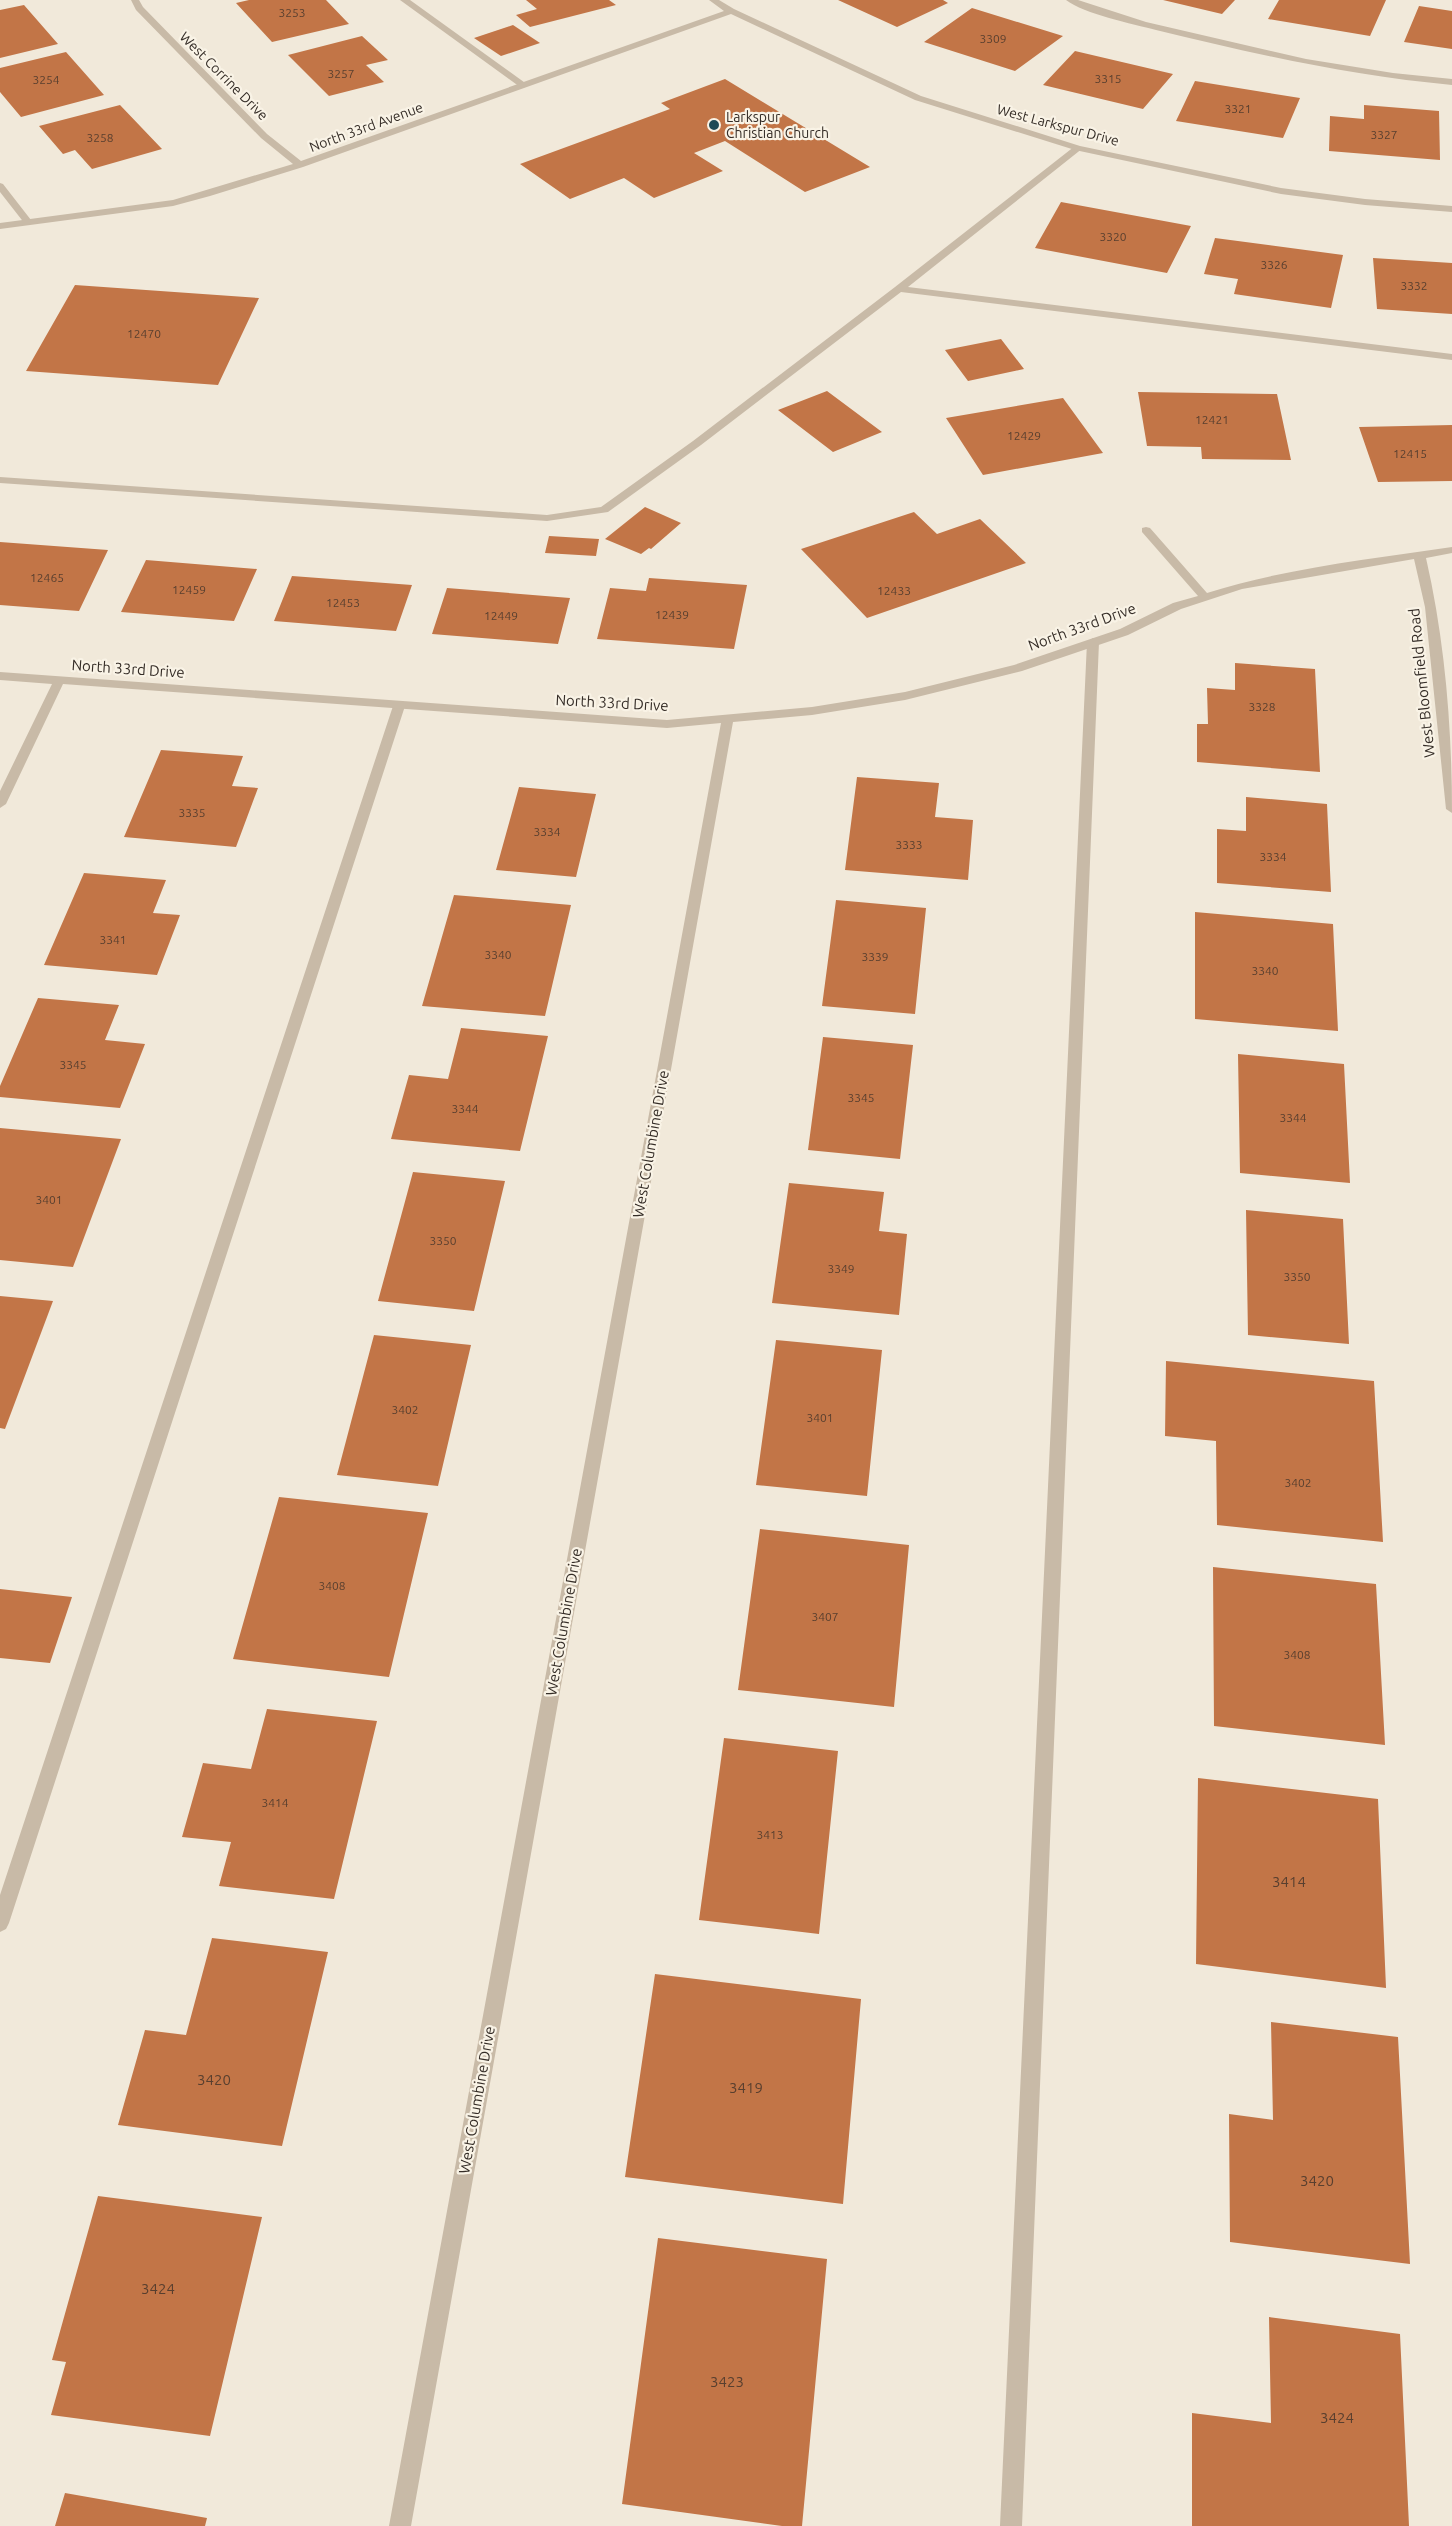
<svg xmlns="http://www.w3.org/2000/svg" width="1452" height="2526" font-family="Ubuntu,sans-serif">
<rect width="100%" height="100%" fill="#f1e9da"/>
<path fill="#c27547" d="M 249,0 L 326,0 L 349,24 L 272,42 L 236,3 Z
M 526,0 L 609,0 L 616,5 L 530,27 L 516,15 L 537,9 Z
M 838,0 L 943,0 L 948,3 L 897,27 Z
M 1163,0 L 1235,0 L 1222,14 Z
M 1279,0 L 1386,0 L 1370,36 L 1268,19 Z
M 24,5 L 58,44 L 0,58 L 0,10 Z
M 1419,6 L 1452,11 L 1452,49 L 1404,42 Z
M 972,8 L 1063,36 L 1015,71 L 924,42 Z
M 513,25 L 540,43 L 501,56 L 474,38 Z
M 362,36 L 388,60 L 366,65 L 384,82 L 329,96 L 288,55 Z
M 1075,51 L 1173,74 L 1143,109 L 1043,85 Z
M 66,52 L 104,95 L 21,117 L 0,92 L 0,68 Z
M 725,79 L 870,167 L 805,192 L 725,141 L 694,153 L 723,171 L 654,198 L 624,178 L 570,199 L 520,164 L 670,109 L 661,103 Z
M 1195,81 L 1300,98 L 1283,138 L 1176,121 Z
M 120,105 L 162,149 L 92,169 L 75,150 L 63,154 L 39,126 Z
M 1364,105 L 1439,111 L 1440,160 L 1329,151 L 1330,116 L 1364,119 Z
M 1061,202 L 1191,226 L 1167,273 L 1035,248 Z
M 1215,238 L 1343,255 L 1331,308 L 1234,294 L 1238,279 L 1204,274 Z
M 1373,258 L 1452,263 L 1452,314 L 1377,309 Z
M 75,285 L 259,298 L 218,385 L 26,371 Z
M 1001,339 L 1024,369 L 968,381 L 945,350 Z
M 827,391 L 882,432 L 833,452 L 778,410 Z
M 1138,392 L 1277,394 L 1291,460 L 1202,459 L 1201,447 L 1147,446 Z
M 1063,398 L 1103,453 L 983,475 L 946,418 Z
M 1452,425 L 1452,481 L 1378,482 L 1359,427 Z
M 645,507 L 681,523 L 651,549 L 649,548 L 641,554 L 605,539 Z
M 914,512 L 937,534 L 980,519 L 1026,563 L 867,618 L 801,549 Z
M 549,536 L 599,539 L 596,556 L 545,553 Z
M 0,542 L 108,550 L 79,611 L 0,605 Z
M 146,560 L 257,569 L 234,621 L 121,612 Z
M 292,576 L 412,585 L 396,631 L 274,621 Z
M 649,578 L 747,585 L 734,649 L 597,639 L 610,588 L 646,591 Z
M 447,588 L 570,598 L 558,644 L 432,634 Z
M 1235,663 L 1315,669 L 1320,772 L 1197,762 L 1197,724 L 1208,724 L 1207,688 L 1235,690 Z
M 161,750 L 243,756 L 232,786 L 258,788 L 236,847 L 124,837 Z
M 857,777 L 939,783 L 935,817 L 973,820 L 968,880 L 845,870 Z
M 519,787 L 596,794 L 576,877 L 496,870 Z
M 1246,797 L 1327,804 L 1331,892 L 1217,883 L 1217,829 L 1246,831 Z
M 84,873 L 166,880 L 153,913 L 180,915 L 157,975 L 44,965 Z
M 454,895 L 571,905 L 545,1016 L 422,1006 Z
M 836,900 L 926,908 L 915,1014 L 822,1006 Z
M 1195,912 L 1333,924 L 1338,1031 L 1195,1019 Z
M 38,998 L 119,1005 L 105,1040 L 145,1044 L 120,1108 L 0,1097 L 0,1086 Z
M 461,1028 L 548,1036 L 520,1151 L 391,1139 L 409,1075 L 448,1079 Z
M 823,1037 L 913,1045 L 900,1159 L 808,1150 Z
M 1238,1054 L 1344,1064 L 1350,1183 L 1240,1173 Z
M 0,1128 L 121,1139 L 73,1267 L 0,1260 Z
M 413,1172 L 505,1181 L 474,1311 L 378,1301 Z
M 789,1183 L 884,1192 L 879,1231 L 907,1234 L 899,1315 L 772,1303 Z
M 1246,1210 L 1343,1219 L 1349,1344 L 1248,1335 Z
M 0,1296 L 53,1301 L 5,1429 L 0,1428 Z
M 374,1335 L 471,1345 L 438,1486 L 337,1475 Z
M 776,1340 L 882,1350 L 867,1496 L 756,1485 Z
M 1166,1361 L 1374,1381 L 1383,1542 L 1217,1525 L 1216,1441 L 1165,1436 Z
M 279,1497 L 428,1513 L 389,1677 L 233,1659 Z
M 760,1529 L 909,1545 L 894,1707 L 738,1690 Z
M 1213,1567 L 1376,1584 L 1385,1745 L 1214,1726 Z
M 0,1589 L 72,1597 L 50,1663 L 0,1658 Z
M 267,1709 L 377,1721 L 334,1899 L 219,1886 L 231,1842 L 182,1837 L 203,1763 L 251,1769 Z
M 724,1738 L 838,1751 L 819,1934 L 699,1920 Z
M 1198,1778 L 1378,1799 L 1386,1988 L 1196,1964 Z
M 212,1938 L 328,1952 L 282,2146 L 118,2125 L 145,2030 L 186,2035 Z
M 655,1974 L 861,1999 L 843,2204 L 625,2177 Z
M 1271,2022 L 1398,2037 L 1410,2264 L 1230,2242 L 1229,2114 L 1273,2120 Z
M 98,2196 L 262,2217 L 210,2436 L 51,2415 L 66,2362 L 52,2360 Z
M 658,2238 L 827,2259 L 802,2526 L 782,2526 L 622,2504 Z
M 1269,2317 L 1400,2334 L 1409,2526 L 1192,2526 L 1192,2413 L 1271,2423 Z
M 65,2493 L 207,2518 L 205,2526 L 55,2526 Z"/>
<g fill="none" stroke-linecap="round" stroke-linejoin="round">
<path fill="#c8baa7" fill-rule="evenodd" d="M 400,0 L 410,0 L 528,85 L 520,87 Z
M 1066,0 L 1078,0 L 1146,22 L 1306,59 L 1393,73 L 1452,79 L 1452,85 C 1352,76 1254,54 1156,30 C 1133,24 1084,14 1066,0 Z
M 1075,146 L 1083,148 L 908,287 L 1452,354 L 1452,360 L 901,292 L 701,445 L 608,512 L 547,521 L 0,483 L 0,477 L 547,515 L 601,507 L 693,441 L 895,287 Z
M 0,183 L 3,184 L 31,220 L 31,224 L 25,224 L 0,192 Z
M 1093,638 L 1099,642 L 1022,2526 L 1000,2526 L 1087,642 Z
M 399,702 L 405,706 L 9,1923 L 6,1929 L 0,1932 L 0,1895 L 393,706 Z"/>
<path fill="#c8baa7" fill-rule="evenodd" d="M 131,0 L 139,0 L 143,7 L 267,134 L 301,161 L 724,11 L 709,0 L 719,0 L 734,9 L 921,96 L 1080,146 L 1281,188 L 1365,199 L 1452,206 L 1452,212 L 1365,205 L 1281,194 L 1075,150 L 915,100 L 731,14 L 303,167 L 210,196 L 173,206 L 0,229 L 0,223 L 173,200 L 293,164 L 261,138 L 136,10 Z
M 1146,527 L 1150,528 L 1207,593 C 1286,568 1371,559 1452,547 L 1452,553 L 1426,558 C 1445,641 1452,728 1452,813 L 1446,809 L 1425,607 L 1414,559 L 1242,589 L 1181,609 L 1128,635 L 1022,671 L 905,700 L 812,715 L 733,722 L 411,2526 L 389,2526 L 721,723 L 667,728 L 63,684 L 6,804 L 0,808 L 0,791 L 52,684 L 0,680 L 0,672 L 667,720 L 812,707 L 905,692 L 1014,665 L 1120,629 L 1173,603 L 1198,596 L 1142,532 L 1142,528 Z"/>
</g>
<circle fill="#1e4a55" stroke="#f9f3e6" stroke-width="2" cx="714" cy="125" r="6"/>
<g text-anchor="middle" stroke-width="4.5" stroke-linejoin="round" paint-order="stroke">
<g font-size="12" fill="#583f2f">
<text x="292" y="17">3253</text>
<text x="993" y="43">3309</text>
<text x="341" y="78">3257</text>
<text x="1108" y="83">3315</text>
<text x="46" y="84">3254</text>
<text x="1238" y="113">3321</text>
<text x="1384" y="139">3327</text>
<text x="100" y="142">3258</text>
<text x="1113" y="241">3320</text>
<text x="1274" y="269">3326</text>
<text x="1414" y="290">3332</text>
<text x="144" y="338">12470</text>
<text x="1212" y="424">12421</text>
<text x="1024" y="440">12429</text>
<text x="1410" y="458">12415</text>
<text x="47" y="582">12465</text>
<text x="189" y="594">12459</text>
<text x="894" y="595">12433</text>
<text x="343" y="607">12453</text>
<text x="672" y="619">12439</text>
<text x="501" y="620">12449</text>
<text x="1262" y="711">3328</text>
<text x="192" y="817">3335</text>
<text x="547" y="836">3334</text>
<text x="909" y="849">3333</text>
<text x="1273" y="861">3334</text>
<text x="113" y="944">3341</text>
<text x="498" y="959">3340</text>
<text x="875" y="961">3339</text>
<text x="1265" y="975">3340</text>
<text x="73" y="1069">3345</text>
<text x="861" y="1102">3345</text>
<text x="465" y="1113">3344</text>
<text x="1293" y="1122">3344</text>
<text x="49" y="1204">3401</text>
<text x="443" y="1245">3350</text>
<text x="841" y="1273">3349</text>
<text x="1297" y="1281">3350</text>
<text x="405" y="1414">3402</text>
<text x="820" y="1422">3401</text>
<text x="1298" y="1487">3402</text>
<text x="332" y="1590">3408</text>
<text x="825" y="1621">3407</text>
<text x="1297" y="1659">3408</text>
<text x="275" y="1807">3414</text>
<text x="770" y="1839">3413</text>
</g>
<g font-size="14" fill="#352d27" stroke="#f9f3e6">
<text transform="translate(224 76) rotate(45)" y="5">West Corrine Drive</text>
<text transform="translate(1058 125) rotate(15)" y="5">West Larkspur Drive</text>
<text transform="translate(366 127) rotate(-20)" y="5">North 33rd Avenue</text>
</g>
<g font-size="14" fill="#352d27" stroke="#f9f3e6" text-anchor="start">
<text x="726" y="122">Larkspur<tspan x="726" dy="16">Christian Church</tspan></text>
</g>
<g font-size="15" fill="#352d27" stroke="#f9f3e6">
<text transform="translate(1082 627) rotate(-20)" y="5">North 33rd Drive</text>
<text transform="translate(128 669) rotate(4)" y="5">North 33rd Drive</text>
<text transform="translate(1422 683) rotate(-96)" y="5">West Bloomfield Road</text>
<text transform="translate(612 703) rotate(3)" y="5">North 33rd Drive</text>
<text transform="translate(651 1144) rotate(-80)" y="5">West Columbine Drive</text>
<text transform="translate(564 1622) rotate(-80)" y="5">West Columbine Drive</text>
<text transform="translate(477 2100) rotate(-80)" y="5">West Columbine Drive</text>
</g>
<g font-size="15" fill="#583f2f">
<text x="1289" y="1887">3414</text>
<text x="214" y="2085">3420</text>
<text x="746" y="2093">3419</text>
<text x="1317" y="2186">3420</text>
<text x="158" y="2294">3424</text>
<text x="727" y="2387">3423</text>
<text x="1337" y="2423">3424</text>
</g>
</g>
</svg>
